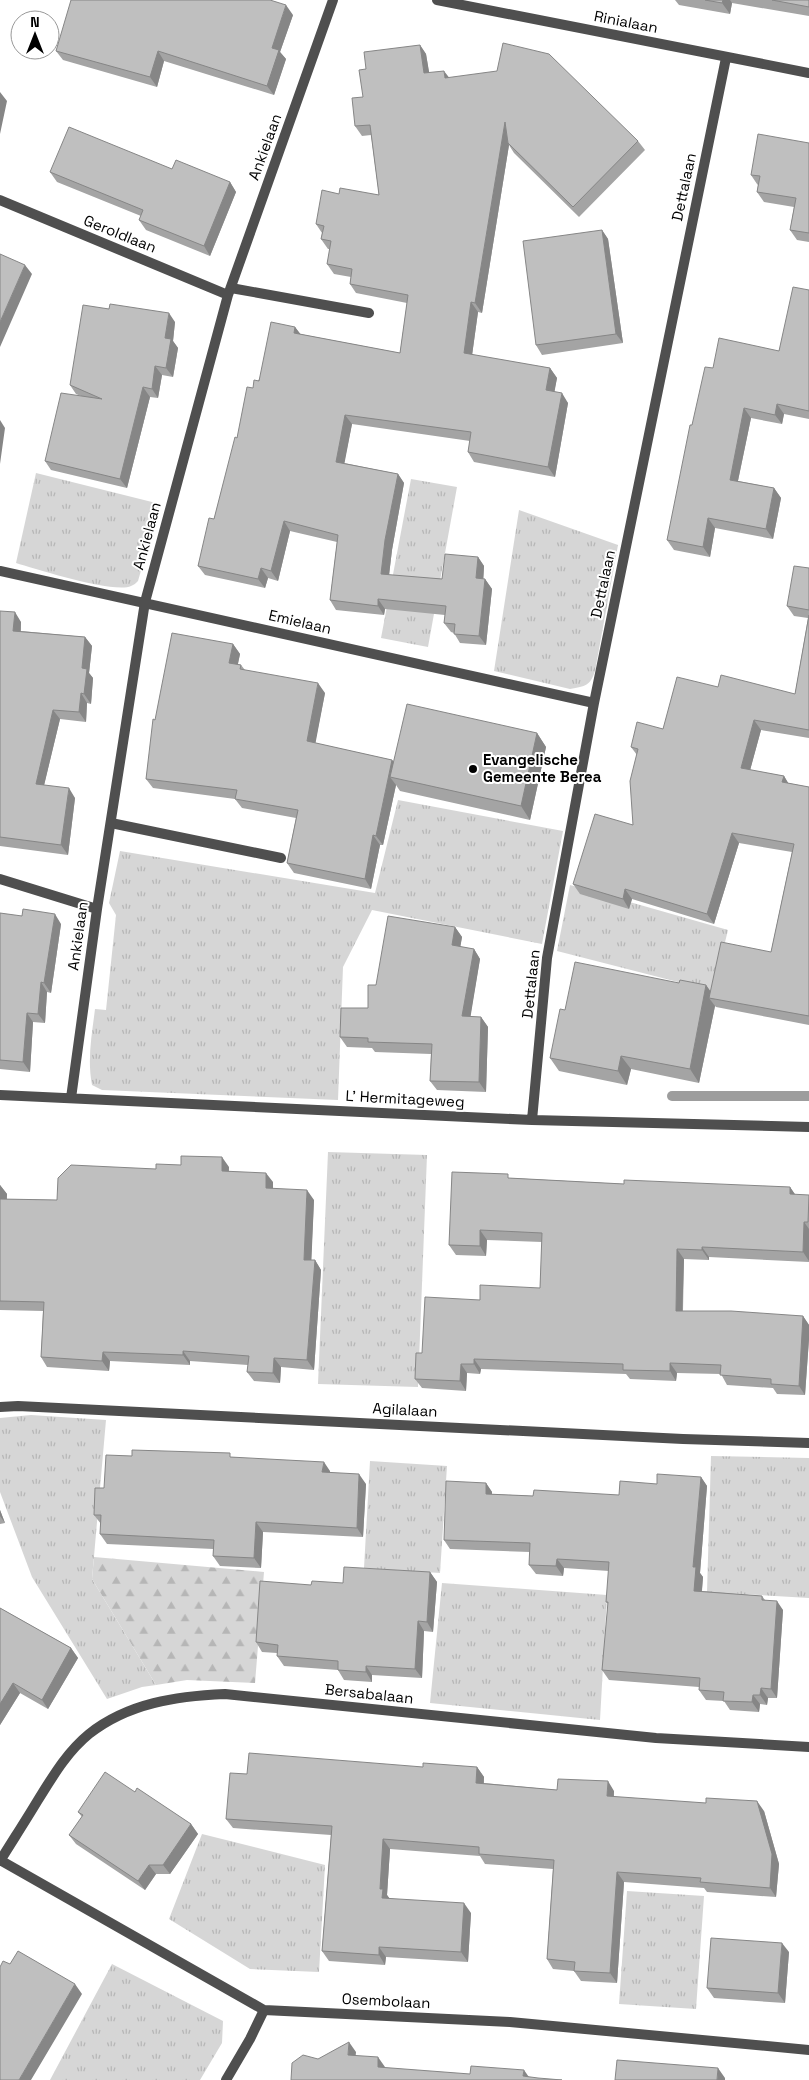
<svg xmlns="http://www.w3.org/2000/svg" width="809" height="2080" font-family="'Space Grotesk',sans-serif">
<defs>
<pattern id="grass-tufts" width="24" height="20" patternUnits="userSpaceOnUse" patternTransform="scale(1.25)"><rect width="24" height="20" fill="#d6d6d6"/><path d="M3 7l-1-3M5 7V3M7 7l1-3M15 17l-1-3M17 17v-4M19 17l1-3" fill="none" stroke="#b6b6b6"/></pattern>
<pattern id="forest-firs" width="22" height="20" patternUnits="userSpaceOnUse" patternTransform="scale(1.25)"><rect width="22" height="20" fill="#d6d6d6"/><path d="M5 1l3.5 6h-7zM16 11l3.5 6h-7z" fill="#b6b6b6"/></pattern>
</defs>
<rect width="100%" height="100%" fill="#fff"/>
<path fill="url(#grass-tufts)" d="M 36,473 L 160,504 L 138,581 C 136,583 134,585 131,586 C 115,594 36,569 16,563 Z
M 411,479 L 457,487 L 428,647 L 381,638 Z
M 519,510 L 618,545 L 595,671 C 590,686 586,686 570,689 L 494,671 Z
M 398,800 L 563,831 L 542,944 L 372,910 L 343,967 L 338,1100 L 102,1090 L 92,1085 C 87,1059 92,1034 95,1009 L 106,1010 L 116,915 L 109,903 L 120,851 L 375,893 Z
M 570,885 L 728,930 L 713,991 L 557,951 Z
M 328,1152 L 427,1155 L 418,1387 L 318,1384 Z
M 31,1415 L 106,1420 L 92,1579 L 156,1685 L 142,1687 L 107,1699 L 32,1577 L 0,1492 L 0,1418 Z
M 711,1456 L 809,1458 L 809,1598 L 707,1592 Z
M 370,1461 L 447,1466 L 440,1573 L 364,1568 Z
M 442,1583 L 607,1595 L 600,1720 L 430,1703 Z
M 202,1834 L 325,1865 L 319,1972 L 250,1969 L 169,1919 Z
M 627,1891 L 704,1896 L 696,2009 L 619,2004 Z
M 112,1964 L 223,2021 L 222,2043 L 200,2080 L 50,2080 Z"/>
<path fill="url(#forest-firs)" d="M 94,1557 L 264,1572 L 255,1683 L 187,1680 L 156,1685 L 92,1579 Z"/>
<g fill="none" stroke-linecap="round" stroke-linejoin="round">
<path stroke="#9d9d9d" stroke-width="10" d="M 672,1096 L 809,1096"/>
<path stroke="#4f4f4f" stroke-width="10" d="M 231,288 L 369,313
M 111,823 L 281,858"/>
<path stroke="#4f4f4f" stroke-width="10" d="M 437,0 L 809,73
M 0,200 L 228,295
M 0,571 L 594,703
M 0,879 L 97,909
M 0,1095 L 532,1120 L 809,1127
M 71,1098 L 97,909 L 145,602 L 228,295 L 333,0
M 532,1120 L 547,958 L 594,703 L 726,58
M 0,1407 L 18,1406 L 683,1439 L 809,1443
M 0,1860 L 264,2010 L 510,2022 L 809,2050
M 0,1861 C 13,1840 26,1820 38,1800 C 53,1776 67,1752 89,1734 C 128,1703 177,1696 225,1694 L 656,1738 L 809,1747
M 226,2080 L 250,2039 L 264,2010"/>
</g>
<path fill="#a4a4a4" d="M 675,0 L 809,0 L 809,16 L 732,3 L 730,14 L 679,5 Z
M 293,15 L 280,52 L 286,59 L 274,95 L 164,61 L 157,87 L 63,60 L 56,51 Z
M 420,45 L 426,54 L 429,73 L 449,78 L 638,141 L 645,150 L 579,217 L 514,153 L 509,145 L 482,313 L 478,312 L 472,355 L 550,368 L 557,378 L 554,392 L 568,403 L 555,477 L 474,462 L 468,452 L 470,441 L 352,424 L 344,463 L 398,474 L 404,483 L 392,550 L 389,575 L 442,579 L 478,557 L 484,566 L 483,579 L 485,579 L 492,589 L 486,645 L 460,643 L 454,633 L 451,632 L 444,623 L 445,615 L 385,609 L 384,615 L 336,610 L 330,600 L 337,542 L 290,531 L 278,581 L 268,578 L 265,588 L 205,575 L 198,566 L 214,519 L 237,438 L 253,388 L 295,327 L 300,334 L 400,353 L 407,303 L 356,293 L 350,284 L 351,277 L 334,274 L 327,264 L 330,249 L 328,249 L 321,239 L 322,233 L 316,224 L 339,194 L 379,195 L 371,135 L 362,136 L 355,126 L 363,97 L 366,69 Z
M 809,143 L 809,242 L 797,240 L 790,230 L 794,207 L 764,202 L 757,192 L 758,185 L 757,184 L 751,175 Z
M 172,169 L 230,182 L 236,192 L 210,256 L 146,230 L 139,220 L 141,216 L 57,182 L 50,172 Z
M 602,230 L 608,239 L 623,343 L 542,355 L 536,345 Z
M 809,290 L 809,419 L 784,414 L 782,424 L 751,418 L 738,481 L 774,488 L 781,498 L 773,539 L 715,528 L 710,557 L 674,550 L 667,540 L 692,425 L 713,368 L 779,351 Z
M 109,309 L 175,322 L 173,341 L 178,348 L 173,377 L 162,375 L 158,398 L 150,397 L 127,488 L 51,470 L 45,461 L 81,396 L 76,394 L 70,385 Z
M 809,568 L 809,738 L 761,730 L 750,770 L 784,776 L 788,783 L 809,787 L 809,1025 L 716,1007 L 715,1006 L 699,1083 L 631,1069 L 627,1085 L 559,1071 L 550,1058 L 565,1010 L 679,983 L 706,985 L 710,991 L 771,952 L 792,852 L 739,843 L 714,924 L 632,899 L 629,909 L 580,894 L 573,884 L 633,825 L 637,755 L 631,747 L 663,729 L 718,687 L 795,694 L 808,618 L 794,616 L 787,606 Z
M 0,611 L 21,622 L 21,631 L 85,637 L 92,646 L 89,673 L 93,678 L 91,704 L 87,703 L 86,722 L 60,719 L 44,785 L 75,798 L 68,855 L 0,846 Z
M 233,644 L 240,654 L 238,664 L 241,665 L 245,670 L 325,693 L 315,743 L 392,760 L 394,762 L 537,733 L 546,747 L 530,820 L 400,791 L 396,785 L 383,845 L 380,845 L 371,889 L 294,873 L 287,863 L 296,818 L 242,808 L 235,799 L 153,788 L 146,779 L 155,720 Z
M 0,913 L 61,924 L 51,993 L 47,992 L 45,1023 L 33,1022 L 30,1072 L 0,1069 Z
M 455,927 L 462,937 L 460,947 L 474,949 L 480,959 L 470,1017 L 481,1017 L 488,1027 L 486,1092 L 437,1090 L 430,1081 L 431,1054 L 375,1052 L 372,1048 L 347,1047 L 340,1037 L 368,1008 L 376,985 Z
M 229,1167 L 229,1171 L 273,1182 L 273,1189 L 314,1200 L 311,1260 L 315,1260 L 321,1270 L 314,1370 L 281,1367 L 280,1383 L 254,1381 L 247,1372 L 248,1365 L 190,1361 L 190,1365 L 110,1361 L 109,1371 L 47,1367 L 41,1357 L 43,1311 L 0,1310 L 0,1185 L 7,1194 L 7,1199 L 57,1200 L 156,1169 Z
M 511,1178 L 624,1184 L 790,1187 L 795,1195 L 809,1195 L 809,1262 L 709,1257 L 709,1260 L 684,1259 L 683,1311 L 803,1316 L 809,1325 L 809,1339 L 805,1395 L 777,1394 L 773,1388 L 727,1385 L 721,1374 L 677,1373 L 676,1381 L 630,1379 L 626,1374 L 481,1369 L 480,1374 L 467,1373 L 466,1391 L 422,1388 L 415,1379 L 422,1353 L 480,1300 L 540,1288 L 542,1242 L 487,1240 L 486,1256 L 456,1255 L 449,1245 Z
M 132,1456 L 233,1457 L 330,1471 L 330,1472 L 366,1484 L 363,1537 L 263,1532 L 261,1568 L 220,1566 L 213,1556 L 213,1549 L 107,1544 L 100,1534 L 101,1524 L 94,1515 L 104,1488 Z
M 701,1477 L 707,1486 L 700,1573 L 703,1577 L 702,1591 L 762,1596 L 765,1600 L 783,1610 L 777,1698 L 768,1698 L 767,1705 L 760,1704 L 759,1712 L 730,1710 L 724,1701 L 706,1700 L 699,1690 L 699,1687 L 609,1680 L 602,1670 L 608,1604 L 606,1602 L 609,1571 L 564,1568 L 563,1576 L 536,1574 L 529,1565 L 530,1552 L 450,1549 L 444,1540 L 486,1483 L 492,1492 L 492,1494 L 533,1496 L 619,1495 L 657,1484 Z
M 0,1510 L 5,1523 L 0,1524 Z
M 430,1572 L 437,1582 L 433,1632 L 424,1631 L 422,1678 L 372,1675 L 372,1682 L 344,1680 L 338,1670 L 284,1666 L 277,1656 L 277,1653 L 262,1652 L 256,1642 L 311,1585 L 343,1583 Z
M 0,1608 L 71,1648 L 78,1658 L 48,1709 L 20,1693 L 0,1725 Z
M 423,1767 L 477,1767 L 484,1777 L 484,1783 L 557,1790 L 614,1791 L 614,1797 L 764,1811 L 779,1864 L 776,1897 L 707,1892 L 704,1888 L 624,1882 L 617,1983 L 581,1981 L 574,1971 L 553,1969 L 547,1959 L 553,1869 L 485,1864 L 480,1856 L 390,1849 L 387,1895 L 389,1898 L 471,1913 L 468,1962 L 386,1957 L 385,1965 L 329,1961 L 322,1951 L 331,1835 L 233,1828 L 226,1819 L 247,1774 Z
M 135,1792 L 191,1824 L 198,1834 L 170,1874 L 156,1874 L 145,1890 L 76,1844 L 69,1835 L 82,1817 L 78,1812 Z
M 789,1952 L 785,2003 L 714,1998 L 707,1988 Z"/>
<path fill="#868686" d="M 723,0 L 730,0 L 732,3 L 730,14 L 722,3 Z
M 286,5 L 293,15 L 280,52 L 286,59 L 274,95 L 267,86 L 272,48 Z
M 420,45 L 426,54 L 431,83 L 424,73 Z
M 158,51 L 164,61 L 157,87 L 150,77 Z
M 444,71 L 451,80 L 445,78 Z
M 0,92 L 7,101 L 0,134 Z
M 505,122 L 508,143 L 509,145 L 482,313 L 475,303 Z
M 230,182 L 236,192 L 210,256 L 204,246 Z
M 602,230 L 608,239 L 623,343 L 616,334 Z
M 25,265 L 32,274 L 0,347 L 0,322 Z
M 471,302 L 478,312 L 471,363 L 464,353 Z
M 169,313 L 175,322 L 173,341 L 178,348 L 173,377 L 166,368 L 165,338 Z
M 295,327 L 302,336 L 294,333 Z
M 155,366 L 162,375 L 158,398 L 152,389 Z
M 550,368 L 557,378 L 553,400 L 546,390 Z
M 143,387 L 150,397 L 127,488 L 120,479 Z
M 562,393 L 568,403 L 555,477 L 548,467 Z
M 777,404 L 784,414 L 782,424 L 775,415 Z
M 744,408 L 751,418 L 736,490 L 730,480 Z
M 345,415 L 352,424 L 343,471 L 336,462 Z
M 0,420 L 5,428 L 0,464 Z
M 398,474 L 404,483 L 392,550 L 388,584 L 381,574 L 385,540 Z
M 774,488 L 781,498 L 773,539 L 766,529 Z
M 708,518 L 715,528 L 710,557 L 703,547 Z
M 284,521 L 290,531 L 278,581 L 271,571 Z
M 478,557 L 484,566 L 483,588 L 476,578 Z
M 261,568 L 268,578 L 265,588 L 258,579 Z
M 485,579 L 492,589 L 486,645 L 479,636 Z
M 378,599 L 385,609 L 384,615 L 378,606 Z
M 15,612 L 21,622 L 20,640 L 13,631 Z
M 85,637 L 92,646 L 89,673 L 93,678 L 91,704 L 84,694 L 82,668 Z
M 233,644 L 240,654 L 236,672 L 229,663 Z
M 318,683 L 325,693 L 314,751 L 307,741 Z
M 81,693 L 87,703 L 86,722 L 79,712 Z
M 53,710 L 60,719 L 42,794 L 36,784 Z
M 754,720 L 761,730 L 748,778 L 741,768 Z
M 537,733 L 546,747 L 530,820 L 521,806 Z
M 392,760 L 399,769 L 390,777 L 396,785 L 383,845 L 376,836 Z
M 784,776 L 790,786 L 782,782 Z
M 69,788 L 75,798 L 68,855 L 61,845 Z
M 732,833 L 739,843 L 714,924 L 707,914 Z
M 373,835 L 380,845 L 371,889 L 365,879 Z
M 625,889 L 632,899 L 629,909 L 623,899 Z
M 55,914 L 61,924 L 51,993 L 44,983 Z
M 455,927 L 462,937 L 459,955 L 452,945 Z
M 474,949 L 480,959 L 469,1026 L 462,1016 Z
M 41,982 L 47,992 L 45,1023 L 38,1014 Z
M 706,985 L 716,999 L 709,998 L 715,1006 L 699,1083 L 690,1069 Z
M 27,1013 L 33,1022 L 30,1072 L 23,1062 Z
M 481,1017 L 488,1027 L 486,1092 L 479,1082 Z
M 621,1056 L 631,1069 L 627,1085 L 618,1071 Z
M 222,1157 L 229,1167 L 228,1180 L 222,1171 Z
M 266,1173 L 273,1182 L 273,1198 L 266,1188 Z
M 0,1185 L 7,1194 L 6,1208 L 0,1199 Z
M 790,1187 L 797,1197 L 790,1194 Z
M 307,1190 L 314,1200 L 311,1270 L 304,1260 Z
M 804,1222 L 809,1229 L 809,1261 L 803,1252 Z
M 480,1230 L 487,1240 L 486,1256 L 480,1246 Z
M 702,1247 L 709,1257 L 709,1260 L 702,1250 Z
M 677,1249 L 684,1259 L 682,1321 L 676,1311 Z
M 315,1260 L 321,1270 L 314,1370 L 307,1360 Z
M 803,1316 L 809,1325 L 809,1339 L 805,1395 L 799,1386 Z
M 183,1351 L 190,1361 L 190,1365 L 183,1355 Z
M 103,1352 L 110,1361 L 109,1371 L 102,1361 Z
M 274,1358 L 281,1367 L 280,1383 L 273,1373 Z
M 474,1359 L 481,1369 L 480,1374 L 474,1364 Z
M 670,1363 L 677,1373 L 676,1381 L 670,1371 Z
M 461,1364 L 467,1373 L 466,1391 L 460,1381 Z
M 324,1462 L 330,1471 L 329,1482 L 322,1472 Z
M 359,1474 L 366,1484 L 363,1537 L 357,1528 Z
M 701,1477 L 707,1486 L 700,1573 L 703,1577 L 701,1600 L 694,1591 L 693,1567 Z
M 486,1483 L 492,1492 L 492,1503 L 486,1494 Z
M 0,1510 L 5,1523 L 0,1516 Z
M 256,1522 L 263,1532 L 261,1568 L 254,1558 Z
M 557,1559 L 564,1568 L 563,1576 L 556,1566 Z
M 430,1572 L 437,1582 L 433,1632 L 427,1622 Z
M 777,1601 L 783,1610 L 777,1698 L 771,1689 Z
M 418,1621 L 424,1631 L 422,1678 L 415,1669 Z
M 71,1648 L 78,1658 L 48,1709 L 42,1700 Z
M 366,1666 L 372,1675 L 372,1682 L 366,1672 Z
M 13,1683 L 20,1693 L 0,1725 L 0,1704 Z
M 761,1688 L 768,1698 L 767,1705 L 760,1695 Z
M 753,1695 L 760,1704 L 759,1712 L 752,1702 Z
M 477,1767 L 484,1777 L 483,1792 L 476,1783 Z
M 608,1781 L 614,1791 L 613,1806 L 607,1796 Z
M 757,1801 L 764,1811 L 779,1864 L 776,1897 L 770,1888 Z
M 191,1824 L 198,1834 L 170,1874 L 163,1865 Z
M 383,1839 L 390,1849 L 387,1895 L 390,1899 L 382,1898 L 380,1889 Z
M 149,1865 L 156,1874 L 145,1890 L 138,1881 Z
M 617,1872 L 624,1882 L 617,1983 L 610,1973 Z
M 464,1903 L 471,1913 L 468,1962 L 461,1952 Z
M 782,1943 L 789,1952 L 785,2003 L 778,1993 Z
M 379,1947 L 386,1957 L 385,1965 L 379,1955 Z
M 75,1984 L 82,1994 L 31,2080 L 19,2080 Z
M 349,2042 L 356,2052 L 355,2064 L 348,2055 Z
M 378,2057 L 385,2067 L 385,2076 L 378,2067 Z
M 718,2068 L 725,2078 L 725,2080 L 717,2080 Z
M 524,2070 L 531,2080 L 523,2076 Z"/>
<path fill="#bfbfbf" stroke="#868686" d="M 71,0 L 270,0 L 286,5 L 272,48 L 279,50 L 267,86 L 158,51 L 150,77 L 56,51 Z
M 705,0 L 723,0 L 722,3 Z
M 772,0 L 809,0 L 809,7 Z
M 503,43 L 549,54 L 638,141 L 573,207 L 508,143 L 505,122 L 475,303 L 471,302 L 464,353 L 550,368 L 546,390 L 562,393 L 548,467 L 468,452 L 471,432 L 345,415 L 336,462 L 398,474 L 385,540 L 381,574 L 442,579 L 445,554 L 478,557 L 476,578 L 485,579 L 479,636 L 454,634 L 455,624 L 444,623 L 446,606 L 378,599 L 378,606 L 330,600 L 338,535 L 284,521 L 271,571 L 261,568 L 258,579 L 198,566 L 209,518 L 214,519 L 235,437 L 237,438 L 247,387 L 253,388 L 254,380 L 259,381 L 271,322 L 295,327 L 294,333 L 400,353 L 408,295 L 350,284 L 352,269 L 327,264 L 331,241 L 321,239 L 324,226 L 316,224 L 322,190 L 339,194 L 340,188 L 379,195 L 370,125 L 355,126 L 352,98 L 363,97 L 359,70 L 366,69 L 364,52 L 420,45 L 424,73 L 444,71 L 445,78 L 497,71 Z
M 69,127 L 172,169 L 176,160 L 230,182 L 204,246 L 139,220 L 143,210 L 50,172 Z
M 758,134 L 809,143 L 809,233 L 790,230 L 796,198 L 757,192 L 760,176 L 751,175 Z
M 602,230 L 616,334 L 536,345 L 523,241 Z
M 0,254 L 25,265 L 0,322 Z
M 793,287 L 809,290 L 809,411 L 777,404 L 775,415 L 744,408 L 730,480 L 774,488 L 766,529 L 708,518 L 703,547 L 667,540 L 690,425 L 692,425 L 705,367 L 713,368 L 719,338 L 779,351 Z
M 110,304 L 169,313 L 165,338 L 171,339 L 166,368 L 155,366 L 152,389 L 143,387 L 120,479 L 45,461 L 61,393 L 102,399 L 70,385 L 83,305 L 109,309 Z
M 794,566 L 809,568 L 809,610 L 787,606 Z
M 0,611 L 15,612 L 13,631 L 85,637 L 82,668 L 87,669 L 84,694 L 81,693 L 79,712 L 53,710 L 36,784 L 69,788 L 61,845 L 0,837 Z
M 809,615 L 809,730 L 754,720 L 741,768 L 784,776 L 782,782 L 809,787 L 809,1016 L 709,998 L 721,942 L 771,952 L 794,844 L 732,833 L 707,914 L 625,889 L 623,899 L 573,884 L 595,814 L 633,825 L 630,781 L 638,749 L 631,747 L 637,722 L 663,729 L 677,677 L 718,687 L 721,675 L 795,694 Z
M 172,633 L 233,644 L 229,663 L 241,665 L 240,669 L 318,683 L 307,741 L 392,760 L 376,836 L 373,835 L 365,879 L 287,863 L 298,810 L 235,799 L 237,790 L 146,779 L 153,719 L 155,720 Z
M 407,704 L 537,733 L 521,806 L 390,777 Z
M 23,909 L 55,914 L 44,983 L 41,982 L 38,1014 L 27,1013 L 23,1062 L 0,1060 L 0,913 L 22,916 Z
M 388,916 L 455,927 L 452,945 L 474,949 L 462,1016 L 481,1017 L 479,1082 L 430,1081 L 432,1044 L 368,1042 L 368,1038 L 340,1037 L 341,1008 L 368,1008 L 368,985 L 376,985 Z
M 575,962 L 679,983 L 680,980 L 706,985 L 690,1069 L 621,1056 L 618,1071 L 550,1058 L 560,1009 L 565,1010 Z
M 181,1156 L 222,1157 L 222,1171 L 266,1173 L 266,1188 L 307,1190 L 304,1260 L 315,1260 L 307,1360 L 274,1358 L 273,1373 L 247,1372 L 249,1356 L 183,1351 L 183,1355 L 103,1352 L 102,1361 L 41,1357 L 44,1302 L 0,1301 L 0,1199 L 57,1200 L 58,1178 L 71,1165 L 156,1169 L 156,1164 L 181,1165 Z
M 452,1172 L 508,1174 L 508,1178 L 624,1184 L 624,1180 L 790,1187 L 790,1194 L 809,1195 L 808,1222 L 804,1222 L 803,1252 L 702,1247 L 702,1250 L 677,1249 L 676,1311 L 731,1311 L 803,1316 L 799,1386 L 771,1384 L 771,1379 L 720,1375 L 721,1365 L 670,1363 L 670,1371 L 623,1370 L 623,1364 L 474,1359 L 474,1364 L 461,1364 L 460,1381 L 415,1379 L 416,1353 L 422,1353 L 425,1297 L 480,1300 L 480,1285 L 540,1288 L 542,1233 L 480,1230 L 480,1246 L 449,1245 Z
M 132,1450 L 230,1453 L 230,1457 L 324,1462 L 322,1472 L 359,1474 L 357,1528 L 256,1522 L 254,1558 L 213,1556 L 214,1540 L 100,1534 L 101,1515 L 94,1515 L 95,1488 L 104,1488 L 106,1455 L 132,1456 Z
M 657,1474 L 701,1477 L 693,1567 L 696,1567 L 694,1591 L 762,1596 L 762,1600 L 777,1601 L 771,1689 L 761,1688 L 760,1695 L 753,1695 L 752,1702 L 723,1701 L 724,1692 L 699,1690 L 700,1678 L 602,1670 L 608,1602 L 606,1602 L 609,1562 L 557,1559 L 556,1566 L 529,1565 L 530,1543 L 444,1540 L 446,1481 L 486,1483 L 486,1494 L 533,1496 L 534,1490 L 619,1495 L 620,1481 L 657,1484 Z
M 344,1567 L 430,1572 L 427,1622 L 418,1621 L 415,1669 L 366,1666 L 366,1672 L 338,1670 L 338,1661 L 277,1656 L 278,1645 L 256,1642 L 260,1581 L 311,1585 L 312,1581 L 343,1583 Z
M 0,1608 L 71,1648 L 42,1700 L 13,1683 L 0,1704 Z
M 249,1753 L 423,1767 L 423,1763 L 477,1767 L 476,1783 L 557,1790 L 558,1779 L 608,1781 L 607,1796 L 706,1803 L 706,1798 L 757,1801 L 772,1854 L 770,1888 L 700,1882 L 701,1878 L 617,1872 L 610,1973 L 574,1971 L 575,1962 L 547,1959 L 554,1860 L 479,1854 L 479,1847 L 383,1839 L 380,1889 L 383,1889 L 382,1898 L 464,1903 L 461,1952 L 379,1947 L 379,1955 L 322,1951 L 332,1826 L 226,1819 L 230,1773 L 247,1774 Z
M 105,1772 L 135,1792 L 137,1788 L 191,1824 L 163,1865 L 149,1865 L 138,1881 L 69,1835 L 83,1815 L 78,1812 Z
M 711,1938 L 782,1943 L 778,1993 L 707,1988 Z
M 18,1951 L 75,1984 L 19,2080 L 0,2080 L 0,1967 L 3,1961 L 10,1964 Z
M 349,2042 L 348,2055 L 378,2057 L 378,2067 L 470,2074 L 471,2066 L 524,2070 L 523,2076 L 538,2078 L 562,2080 L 291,2080 L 292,2063 L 303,2055 L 318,2059 Z
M 617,2060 L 718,2068 L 717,2080 L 615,2080 Z"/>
<circle fill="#000" stroke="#fff" stroke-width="2" cx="473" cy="769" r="5"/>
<g text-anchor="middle" stroke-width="4" stroke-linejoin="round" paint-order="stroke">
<g font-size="15" fill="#000" stroke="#fff">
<text transform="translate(626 22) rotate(11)" y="5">Rinialaan</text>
<text transform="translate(265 147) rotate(-70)" y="5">Ankielaan</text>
<text transform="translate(684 187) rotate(-78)" y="5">Dettalaan</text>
<text transform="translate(120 234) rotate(22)" y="5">Geroldlaan</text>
<text transform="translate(147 536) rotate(-75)" y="5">Ankielaan</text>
<text transform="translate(603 584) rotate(-78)" y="5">Dettalaan</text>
<text transform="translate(300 622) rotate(13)" y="5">Emielaan</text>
<text transform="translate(78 936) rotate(-82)" y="5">Ankielaan</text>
<text transform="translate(531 984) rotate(-84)" y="5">Dettalaan</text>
<text transform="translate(405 1099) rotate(3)" y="5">L' Hermitageweg</text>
<text transform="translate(405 1410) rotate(3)" y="5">Agilalaan</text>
<text transform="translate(369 1694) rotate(6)" y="5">Bersabalaan</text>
<text transform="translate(386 2001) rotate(3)" y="5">Osembolaan</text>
</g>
<g font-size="15" font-weight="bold" fill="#000" stroke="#fff" text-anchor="start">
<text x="483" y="765">Evangelische<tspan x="483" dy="17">Gemeente Berea</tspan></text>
</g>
</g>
<g transform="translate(35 35)"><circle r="24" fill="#ffffff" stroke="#999999"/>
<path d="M0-4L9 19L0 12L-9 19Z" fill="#000000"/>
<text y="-8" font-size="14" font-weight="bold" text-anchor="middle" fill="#000000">N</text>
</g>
</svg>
